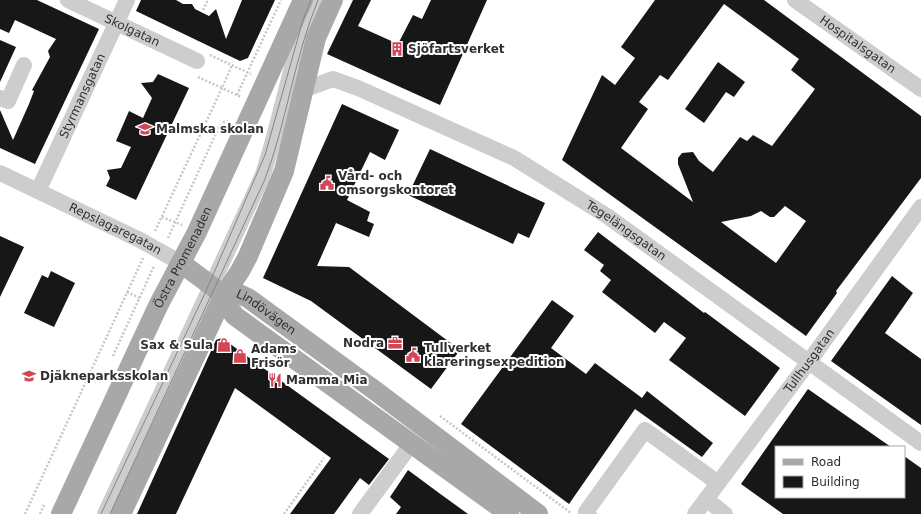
<svg xmlns="http://www.w3.org/2000/svg" width="921" height="514" font-family="'DejaVu Sans',sans-serif">
<rect width="100%" height="100%" fill="#fff"/>
<path fill="#171717" fill-rule="evenodd" d="M 0,0 L 37,0 L 99,29 L 35,164 L 0,148 L 0,110 L 13,140 L 29,104 L 34,91 L 32,90 L 50,57 L 48,51 L 56,39 L 15,20 L 9,33 L 0,29 Z
M 141,0 L 176,0 L 183,4 L 192,4 L 195,9 L 209,16 L 216,9 L 226,39 L 242,0 L 275,0 L 248,58 L 240,61 L 136,11 Z
M 353,0 L 371,0 L 358,26 L 398,44 L 413,15 L 422,19 L 431,0 L 487,0 L 440,105 L 327,54 Z
M 655,0 L 764,0 L 921,116 L 921,178 L 836,291 L 837,293 L 806,336 L 562,160 L 602,75 L 615,85 L 635,58 L 621,47 ZM 724,4 L 799,59 L 791,70 L 815,89 L 772,146 L 753,135 L 747,141 L 740,137 L 713,172 L 699,161 L 693,152 L 682,153 L 678,158 L 678,164 L 693,202 L 621,148 L 648,109 L 639,102 L 660,75 L 668,80 ZM 785,206 L 806,221 L 776,263 L 721,222 L 751,216 L 761,211 L 770,217 L 774,217 Z
M 0,40 L 16,47 L 0,82 Z
M 718,62 L 745,82 L 734,97 L 726,92 L 704,123 L 685,109 Z
M 158,74 L 189,88 L 136,200 L 106,186 L 110,178 L 107,170 L 121,168 L 131,147 L 116,141 L 129,111 L 143,118 L 152,98 L 141,83 L 153,82 Z
M 342,104 L 399,130 L 385,160 L 370,152 L 347,200 L 370,212 L 367,221 L 374,224 L 369,237 L 336,223 L 317,266 L 349,267 L 460,350 L 431,389 L 311,301 L 263,278 Z
M 430,149 L 545,203 L 529,238 L 518,233 L 513,244 L 408,195 Z
M 598,232 L 704,313 L 705,312 L 780,368 L 745,416 L 669,360 L 686,338 L 664,322 L 655,333 L 602,292 L 611,280 L 600,271 L 604,265 L 584,250 Z
M 0,236 L 24,247 L 0,297 Z
M 51,271 L 75,283 L 54,327 L 24,313 L 42,275 L 48,278 Z
M 892,276 L 913,293 L 885,333 L 921,359 L 921,425 L 831,361 Z
M 552,300 L 574,316 L 551,348 L 586,374 L 595,363 L 642,398 L 647,391 L 713,443 L 702,457 L 635,409 L 569,504 L 461,424 Z
M 222,338 L 389,459 L 369,485 L 360,478 L 334,514 L 290,514 L 331,458 L 235,388 L 176,514 L 137,514 L 216,340 Z
M 808,389 L 891,447 L 776,447 L 776,497 L 904,497 L 904,456 L 921,468 L 921,514 L 783,514 L 741,484 Z
M 408,470 L 439,493 L 468,514 L 396,514 L 401,507 L 390,497 Z"/>
<g fill="none" stroke-linecap="round" stroke-linejoin="round">
<path stroke="#c7c7c7" stroke-width="2.5" stroke-dasharray="2 2" stroke-linecap="butt" d="M 203,10 L 208,0
M 210,55 L 251,74
M 198,77 L 222,88 L 232,65
M 237,95 L 281,0
M 162,217 L 182,225
M 155,231 L 222,88 L 241,97
M 168,238 L 218,129 L 224,122 L 228,121
M 127,292 L 140,298
M 113,356 L 154,266
M 440,416 L 571,513
M 25,514 L 143,258
M 40,514 L 44,505
M 284,514 L 324,458"/>
<g stroke="#cdcdcd" stroke-width="16">
<path id="s1" d="M 68,0 L 197,61"/>
<path id="s2" d="M 795,0 L 921,89"/>
<path id="s3" d="M 303,90 L 333,79 L 358,88 L 514,158 L 607,216 L 921,443"/>
<path d="M 0,98 L 8,101 L 24,65"/>
<path id="s4" d="M 0,173 L 140,240 L 181,263"/>
<path id="s5" d="M 38,191 L 127,0"/>
<path d="M 706,499 L 725,514"/>
<path d="M 105,514 L 262,177 C 282,119 290,56 315,0"/>
<path d="M 360,514 L 412,443"/>
<path d="M 589,514 L 586,512 L 645,430 L 718,483"/>
<path id="s6" d="M 695,514 L 808,363 L 921,207"/>
</g>
<g stroke="#a8a8a8" stroke-width="20">
<path d="M 181,263 L 224,295"/>
<path id="s7" d="M 224,295 L 237,293 L 248,298 L 377,392 L 538,514"/>
<path d="M 224,295 L 228,307 L 235,316 L 509,514"/>
<path id="s8" d="M 61,514 L 158,306 L 197,232 L 303,0"/>
<path d="M 121,514 L 224,295 L 240,271 L 248,256 L 284,171 L 316,38 L 333,0"/>
</g>
<path stroke="#858585" stroke-width="1" d="M 101,514 L 206,291 L 265,155 L 303,20 L 311,0
M 110,514 L 265,179 C 287,121 294,58 318,0"/>
</g>
<defs>
<symbol id="building-bare" viewBox="-9 -9 18 18"><path d="M-4-6H4V6H1V3H-1V6H-4ZM-2.5-4.3h1.7v1.8h-1.7ZM.8-4.3h1.7v1.8H.8ZM-2.5-1h1.7V.8h-1.7ZM.8-1h1.7V.8H.8Z" fill="#d34658" stroke="#fff" stroke-width="2.5" paint-order="stroke"/></symbol>
<symbol id="school-bare" viewBox="-9 -9 18 18"><path d="M0-5L7-2L0 1L-7-2ZM-4 1L0 2.5L4 1V4Q0 6-4 4Z" fill="#d34658" stroke="#fff" stroke-width="2.5" paint-order="stroke"/></symbol>
<symbol id="civic-bare" viewBox="-9 -9 18 18"><path d="M-.6-6.5H3V-4.5H.6V-3L4-1V1h2V6H-6V1h2V-1L-.6-3ZM-1.2 2.5V6h2.4V2.5Z" fill="#d34658" stroke="#fff" stroke-width="2.5" paint-order="stroke"/></symbol>
<symbol id="office-bare" viewBox="-9 -9 18 18"><path d="M-6-3h4V-5.5h4V-3h4V5H-6ZM-1-4.5V-3h2v-1.5ZM-6 0V1H6V0Z" fill="#d34658" stroke="#fff" stroke-width="2.5" paint-order="stroke"/></symbol>
<symbol id="shop-bare" viewBox="-9 -9 18 18"><path d="M-5-2.5h2.3a2.7 3.5 0 0 1 5.4 0H5L5.5 6h-11ZM-1.5-2.5h3a1.5 2.3 0 0 0-3 0Z" fill="#d34658" stroke="#fff" stroke-width="2.5" paint-order="stroke"/></symbol>
<symbol id="restaurant-bare" viewBox="-9 -9 18 18"><path d="M-5-6h1v4h1v-4h1v4h1v-4h1v5L-1.5 .5V6h-2V.5L-5-1ZM5-6V6H3V1.5H1.5Q1.5-4 5-6Z" fill="#d34658" stroke="#fff" stroke-width="2.5" paint-order="stroke"/></symbol>
</defs>
<g fill-rule="evenodd">
<use href="#building-bare" x="387" y="39" width="20" height="20"/>
<use href="#school-bare" x="135" y="119" width="20" height="20"/>
<use href="#civic-bare" x="317" y="173" width="20" height="20"/>
<use href="#office-bare" x="385" y="333" width="20" height="20"/>
<use href="#shop-bare" x="214" y="335" width="20" height="20"/>
<use href="#civic-bare" x="403" y="345" width="20" height="20"/>
<use href="#shop-bare" x="230" y="346" width="20" height="20"/>
<use href="#school-bare" x="19" y="366" width="20" height="20"/>
<use href="#restaurant-bare" x="265" y="370" width="20" height="20"/>
</g>
<g text-anchor="middle" stroke-width="4" stroke-linejoin="round" paint-order="stroke">
<g font-size="12" fill="#303030" stroke="#fff">
<text dy="4" stroke="none"><textPath href="#s1" startOffset="71">Skolgatan</textPath></text>
<text dy="4" stroke="none"><textPath href="#s2" startOffset="77">Hospitalsgatan</textPath></text>
<text dy="4" stroke="none"><textPath href="#s5" startOffset="105">Styrmansgatan</textPath></text>
<text dy="4" stroke="none"><textPath href="#s4" startOffset="128">Repslagaregatan</textPath></text>
<text dy="4" stroke="none"><textPath href="#s3" startOffset="363">Tegelängsgatan</textPath></text>
<text dy="4" stroke="none"><textPath href="#s8" startOffset="284">Östra Promenaden</textPath></text>
<text dy="4" stroke="none"><textPath href="#s7" startOffset="48">Lindövägen</textPath></text>
<text dy="4" stroke="none"><textPath href="#s6" startOffset="191">Tullhusgatan</textPath></text>
</g>
<g font-size="12" font-weight="bold" fill="#303030" stroke="#fff" text-anchor="start">
<text x="408" y="53">Sjöfartsverket</text>
<text x="156" y="133">Malmska skolan</text>
<text x="338" y="180">Vård- och<tspan x="338" dy="14">omsorgskontoret</tspan></text>
<text x="384" y="347" text-anchor="end">Nodra</text>
<text x="213" y="349" text-anchor="end">Sax &amp; Sula</text>
<text x="424" y="352">Tullverket<tspan x="424" dy="14">klareringsexpedition</tspan></text>
<text x="251" y="353">Adams<tspan x="251" dy="14">Frisör</tspan></text>
<text x="40" y="380">Djäkneparksskolan</text>
<text x="286" y="384">Mamma Mia</text>
</g>
</g>
<rect x="775" y="446" width="130" height="52" fill="#ffffff" stroke="#acacac"/>
<rect x="783" y="459" width="20" height="6" fill="#a8a8a8" stroke="#acacac"/>
<text x="811" y="466" font-size="12" fill="#303030">Road</text>
<rect x="783" y="476" width="20" height="12" fill="#171717" stroke="#acacac"/>
<text x="811" y="486" font-size="12" fill="#303030">Building</text>
</svg>
